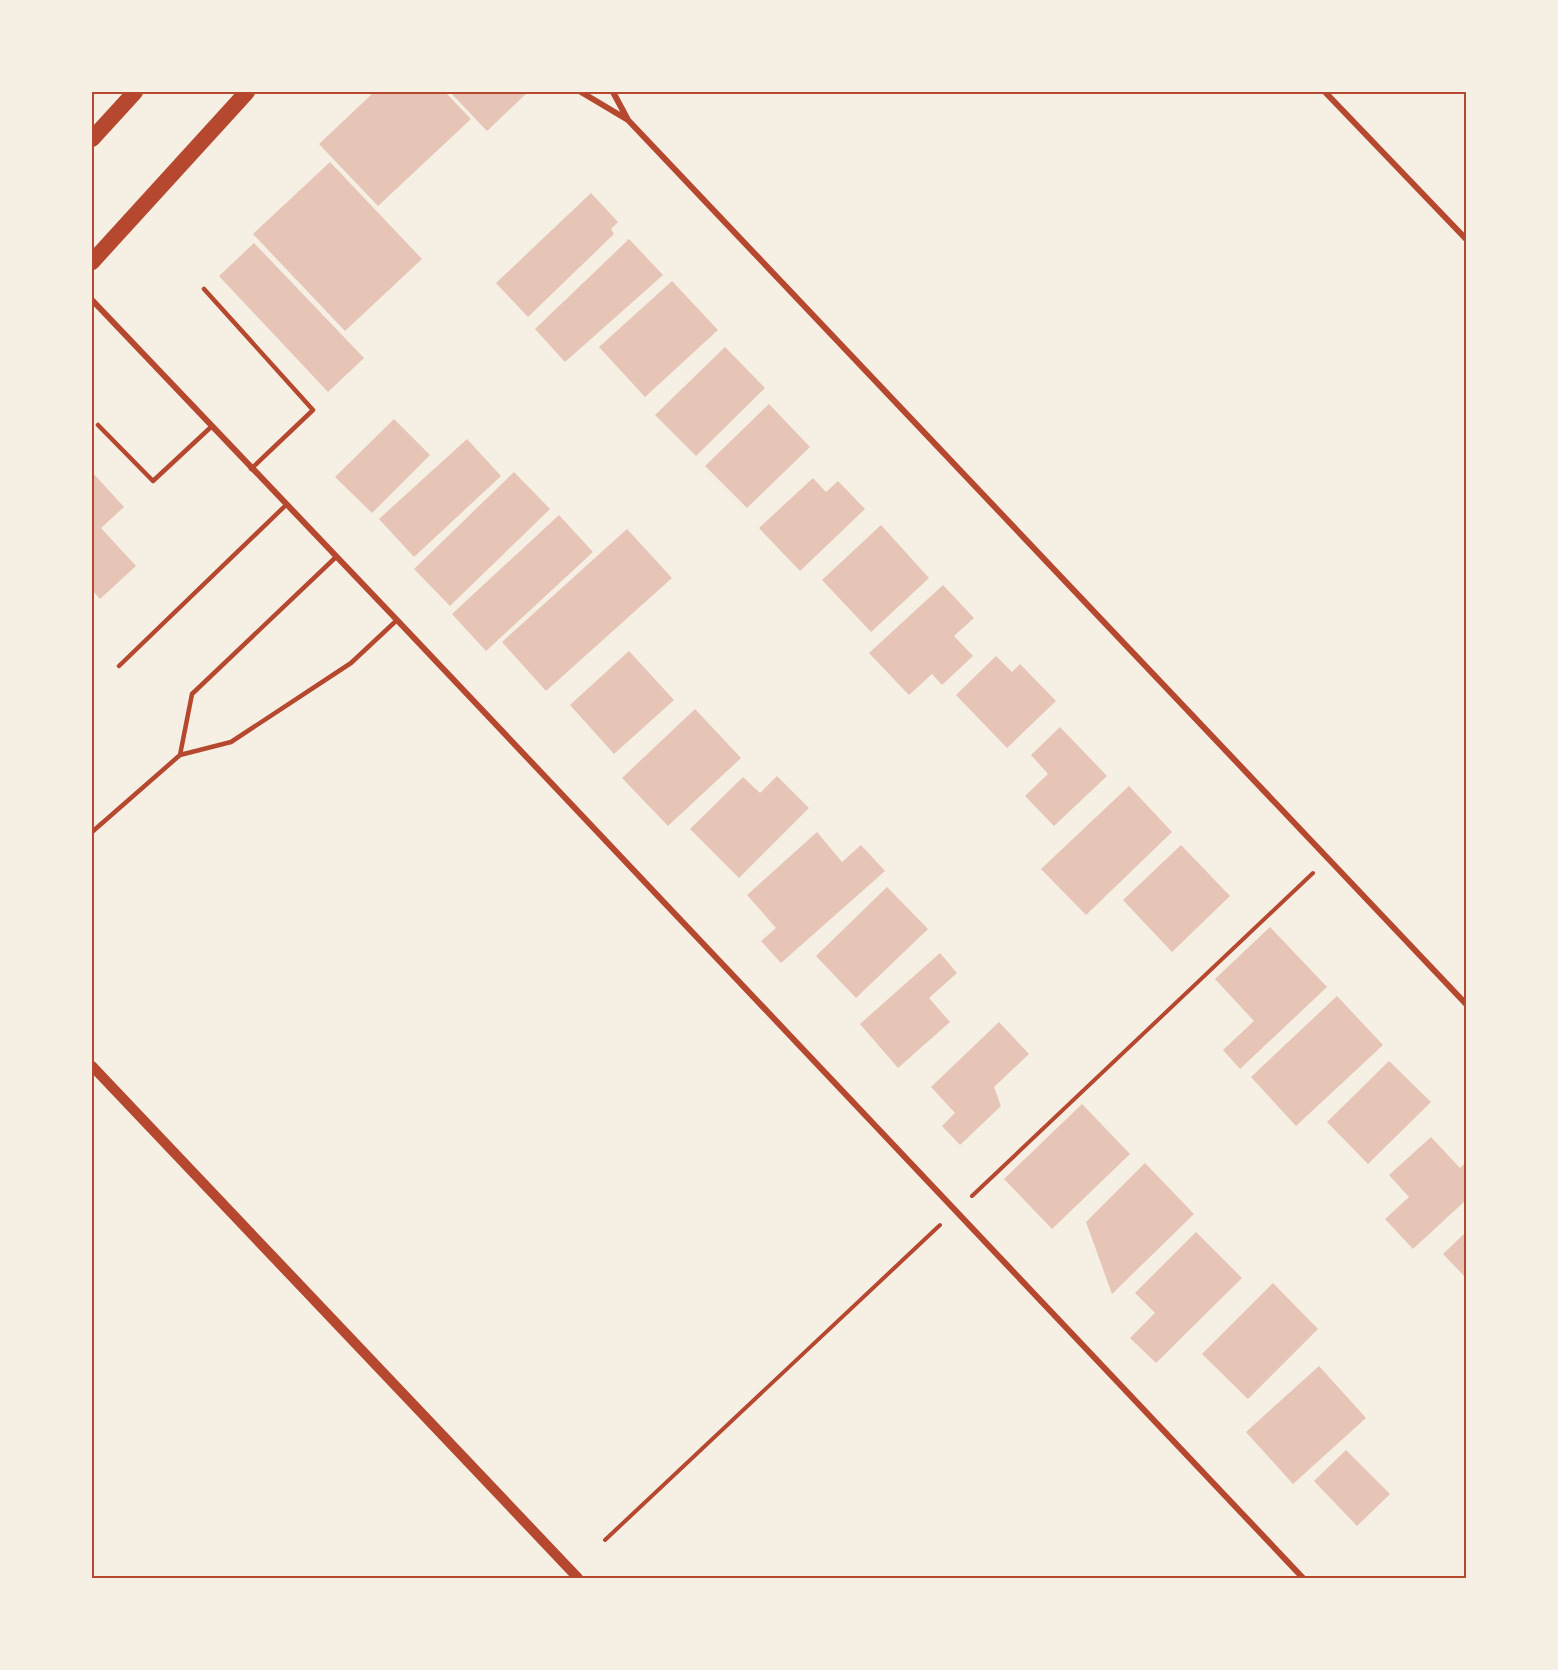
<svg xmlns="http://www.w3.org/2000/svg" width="1558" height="1670" font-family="'Titillium Web',sans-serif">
<rect width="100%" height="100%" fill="#f6efe4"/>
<path fill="#e6c5b7" d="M 374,92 L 445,92 L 471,119 L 378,206 L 319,144 Z
M 450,92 L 528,92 L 487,131 Z
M 330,162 L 422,259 L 345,331 L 253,234 Z
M 591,193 L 618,222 L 611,229 L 614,234 L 528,317 L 496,283 Z
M 629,239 L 663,275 L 565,362 L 535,329 Z
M 254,243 L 364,358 L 328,392 L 219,276 Z
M 672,281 L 718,330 L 645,397 L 599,347 Z
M 725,347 L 765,388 L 696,456 L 655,415 Z
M 769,404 L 810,447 L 747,508 L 705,466 Z
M 394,419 L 430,455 L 372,513 L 335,477 Z
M 467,439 L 501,476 L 414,557 L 379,519 Z
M 92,472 L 124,507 L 101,528 L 136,566 L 100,599 L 92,590 Z
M 514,472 L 550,509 L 450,606 L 414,569 Z
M 813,478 L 826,492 L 838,481 L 865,509 L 800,571 L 759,528 Z
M 559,515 L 593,552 L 486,651 L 452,614 Z
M 881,525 L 929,578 L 871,632 L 822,580 Z
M 627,529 L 672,578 L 546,691 L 502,642 Z
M 943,585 L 974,618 L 954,636 L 973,656 L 942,685 L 932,674 L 909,695 L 869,653 Z
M 629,651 L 674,700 L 614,754 L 570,705 Z
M 996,656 L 1012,672 L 1020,664 L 1056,701 L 1007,748 L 956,695 Z
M 695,709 L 741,758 L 668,826 L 622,778 Z
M 1060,727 L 1107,776 L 1054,826 L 1025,796 L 1048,774 L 1031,755 Z
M 777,776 L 809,808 L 739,878 L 690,829 L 743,777 L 760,793 Z
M 1129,786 L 1172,832 L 1086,915 L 1041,869 Z
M 817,832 L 842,862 L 861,845 L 885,871 L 781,963 L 761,941 L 776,928 L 747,895 Z
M 1181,845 L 1230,896 L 1172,952 L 1123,900 Z
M 887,887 L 928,929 L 856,998 L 816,956 Z
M 1270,927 L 1327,987 L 1240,1069 L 1223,1050 L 1254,1021 L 1215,979 Z
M 940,953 L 957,973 L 929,998 L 950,1022 L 898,1068 L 860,1024 Z
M 1337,996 L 1383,1045 L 1296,1126 L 1251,1077 Z
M 999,1022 L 1029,1054 L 994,1087 L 1001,1106 L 960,1145 L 942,1126 L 955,1113 L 931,1087 Z
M 1389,1061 L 1431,1102 L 1368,1164 L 1327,1122 Z
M 1082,1104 L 1130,1154 L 1052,1229 L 1004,1179 Z
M 1431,1137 L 1460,1168 L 1466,1162 L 1466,1200 L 1413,1249 L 1385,1219 L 1409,1197 L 1389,1175 Z
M 1145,1163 L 1194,1214 L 1112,1294 L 1086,1222 Z
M 1196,1232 L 1242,1278 L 1156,1363 L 1130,1338 L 1155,1313 L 1135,1293 Z
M 1466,1232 L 1466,1278 L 1443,1254 Z
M 1273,1283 L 1318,1329 L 1248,1399 L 1202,1354 Z
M 1319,1366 L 1366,1418 L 1293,1484 L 1246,1432 Z
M 1346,1450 L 1390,1494 L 1357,1526 L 1314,1481 Z"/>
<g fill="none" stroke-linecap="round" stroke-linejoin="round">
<path stroke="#b5482f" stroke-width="4" d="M 972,1196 L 1313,873
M 605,1540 L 940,1225"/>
<path stroke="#b5482f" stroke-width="4.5" d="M 204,289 L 313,410 L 251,469
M 98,425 L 153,481 L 211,427
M 119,666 L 286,505
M 180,755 L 231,742 L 351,663 L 397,620
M 92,832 L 180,755 L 192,694 L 336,557"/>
<path stroke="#b5482f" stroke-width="6" d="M 581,92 L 628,120 L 1466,1004
M 613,92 L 628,120
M 1325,92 L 1466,239
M 92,300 L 397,620 L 1303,1578"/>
<path stroke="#b5482f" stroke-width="10" d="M 92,1066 L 578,1578"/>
<path stroke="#b5482f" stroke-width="16" d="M 92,139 L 135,92
M 92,262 L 247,92"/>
</g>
<rect width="1558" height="1670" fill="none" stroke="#f6efe4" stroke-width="186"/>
<rect x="93" y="93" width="1372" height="1484" fill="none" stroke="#b5482f" stroke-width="2"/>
</svg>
